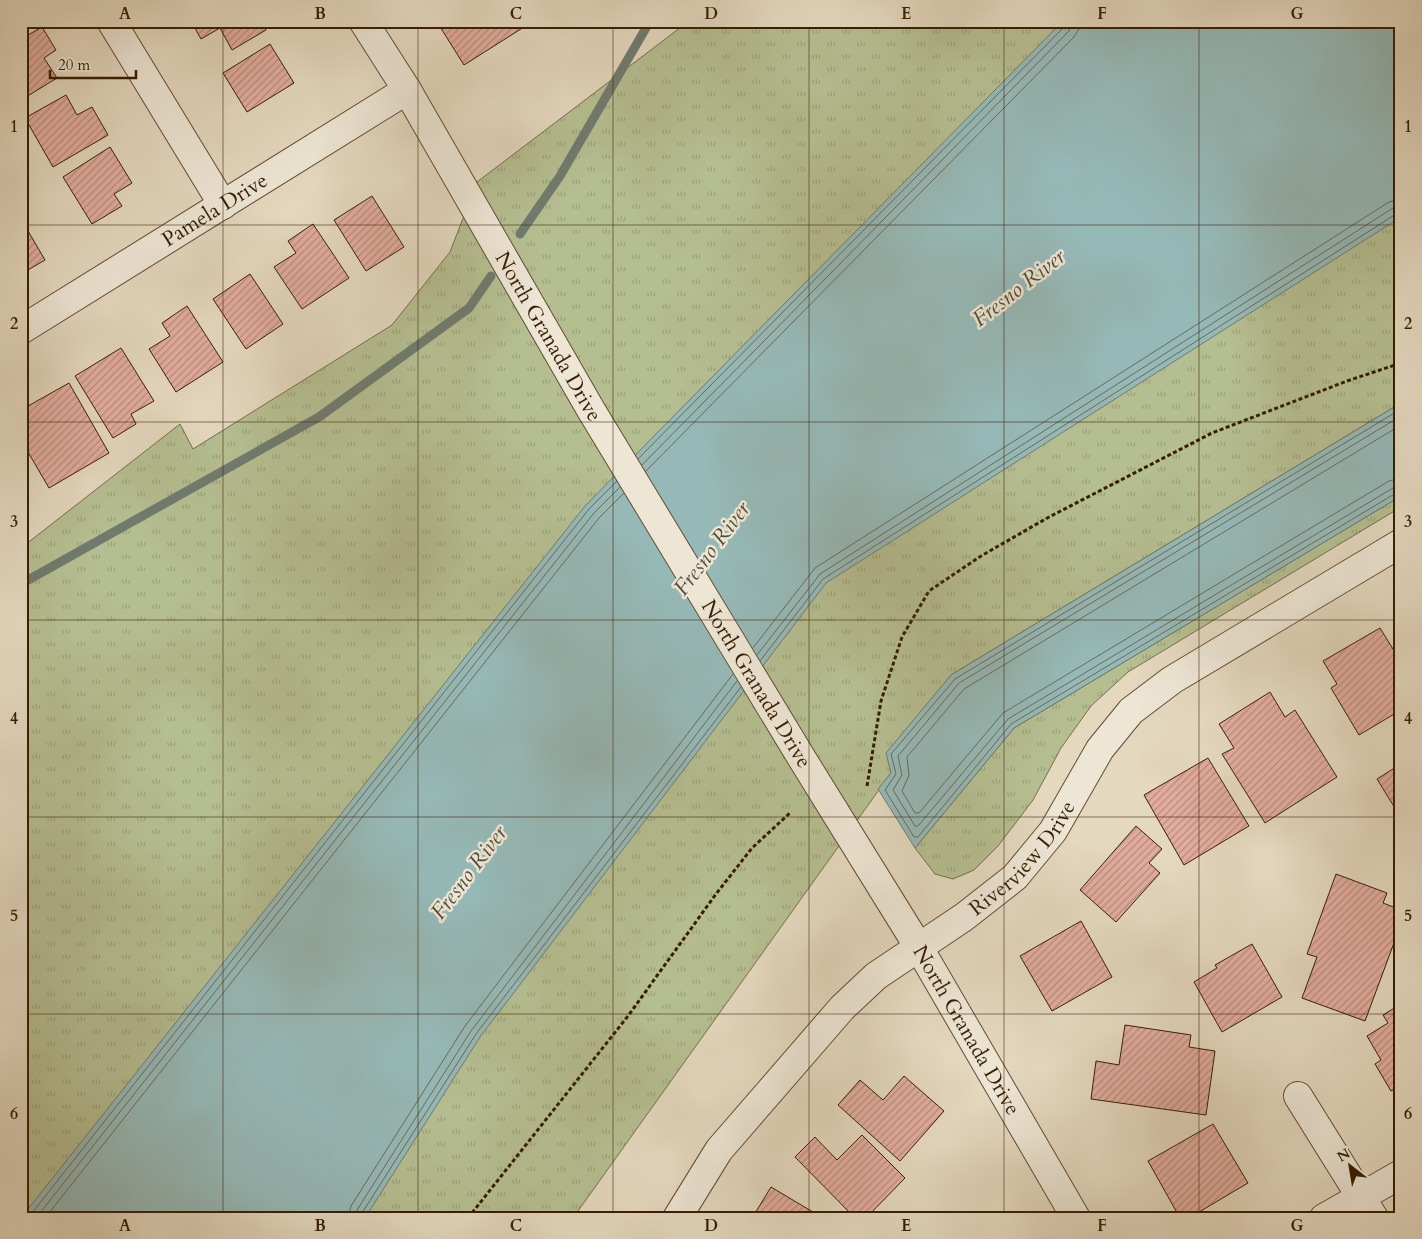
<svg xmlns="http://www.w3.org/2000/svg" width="1422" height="1239" font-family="Cardo,serif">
<defs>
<pattern id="grass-tufts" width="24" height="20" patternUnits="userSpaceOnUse" patternTransform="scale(1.25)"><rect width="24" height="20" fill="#b5be91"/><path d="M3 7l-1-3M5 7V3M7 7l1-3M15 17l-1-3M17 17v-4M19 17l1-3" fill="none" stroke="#9ca37b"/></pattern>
<pattern id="building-hatch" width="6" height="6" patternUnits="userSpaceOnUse" patternTransform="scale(1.25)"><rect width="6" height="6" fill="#e2ac9f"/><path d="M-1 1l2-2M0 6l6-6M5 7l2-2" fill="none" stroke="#b88b7f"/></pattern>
</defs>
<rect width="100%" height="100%" fill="#e4d8bf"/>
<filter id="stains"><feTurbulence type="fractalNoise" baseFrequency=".004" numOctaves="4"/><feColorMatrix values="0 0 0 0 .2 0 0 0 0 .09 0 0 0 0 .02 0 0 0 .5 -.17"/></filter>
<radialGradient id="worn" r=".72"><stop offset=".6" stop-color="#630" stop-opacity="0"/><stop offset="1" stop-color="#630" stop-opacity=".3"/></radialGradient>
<path fill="url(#grass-tufts)" stroke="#766e48" d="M 689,21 L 1401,21 L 1401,403 L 951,675 L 891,773 L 573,1218 L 21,1218 L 21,548 L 180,424 L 193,449 L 392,325 L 450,252 L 477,182 Z
M 1401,496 L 1401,507 L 1128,672 L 1091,706 L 1061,748 L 1033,800 L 998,846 L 974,870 L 953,879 L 935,874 L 915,848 L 1014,728 Z"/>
<path fill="#96b9b7" stroke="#707b6e" d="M 1063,21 L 1401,21 L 1401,217 L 826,583 L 480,1037 L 365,1218 L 21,1218 L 585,506 Z
M 1401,403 L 1401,496 L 1014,728 L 915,848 L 878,789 L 891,773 L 886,753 L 951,675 Z"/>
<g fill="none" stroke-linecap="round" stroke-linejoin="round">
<path stroke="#666c5c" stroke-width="1" d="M 1401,409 L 955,679 L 891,754 L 896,774 L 885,790 L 914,837 L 918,837 L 1011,724 L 1396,493 L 1401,492
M 1401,416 L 959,683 L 898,756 L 902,775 L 893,790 L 915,826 L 918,826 L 1008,719 L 1393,488 L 1401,486
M 1401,425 L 964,689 L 907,757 L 909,775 L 902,791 L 915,813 L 919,813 L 1003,713 L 1389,481 L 1401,478
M 638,459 L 1064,27 L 1066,21
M 642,465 L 1069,31 L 1072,21
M 646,471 L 1074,37 L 1079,29 L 1080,21
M 753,648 L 815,568 L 1389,202 L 1401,199
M 757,655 L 820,574 L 1393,208 L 1401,206
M 760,661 L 823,579 L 1396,214 L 1401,213
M 28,1218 L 589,509 L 617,481
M 36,1218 L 594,513 L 620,487
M 45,1218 L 599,518 L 624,493
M 348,1218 L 351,1206 L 465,1026 L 733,674
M 355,1218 L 357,1210 L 471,1031 L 737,681
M 361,1218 L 362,1213 L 476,1034 L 741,687"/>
<path stroke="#707b6e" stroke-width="9" d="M 520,234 L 560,176 L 650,21
M 21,584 L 319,417 L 469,308 L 491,276"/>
</g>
<path fill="url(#building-hatch)" stroke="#361e00" d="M 191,21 L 261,21 L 266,30 L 232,50 L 220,28 L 201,39 Z
M 421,21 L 521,21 L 524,27 L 464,65 L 437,22 L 426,29 Z
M 42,27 L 56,50 L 44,58 L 57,78 L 21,100 L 21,39 Z
M 270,44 L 294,83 L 247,112 L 223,73 Z
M 66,95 L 77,115 L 92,107 L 108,135 L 53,167 L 25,118 Z
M 110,147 L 132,183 L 114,194 L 122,206 L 92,224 L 63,177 Z
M 372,196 L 404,247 L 366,271 L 334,220 Z
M 21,219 L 45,260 L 21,274 Z
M 313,224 L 349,278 L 302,309 L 274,267 L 296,253 L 288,241 Z
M 250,274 L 283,324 L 246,349 L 213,299 Z
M 187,306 L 223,362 L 176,392 L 149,349 L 170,336 L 162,323 Z
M 121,348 L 154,401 L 131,414 L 136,424 L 113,438 L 75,376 Z
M 69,383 L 109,453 L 49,488 L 21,440 L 21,410 Z
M 1380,628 L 1401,662 L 1401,710 L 1359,735 L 1331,688 L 1337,684 L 1323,661 Z
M 1270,692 L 1285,717 L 1295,710 L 1337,777 L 1265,823 L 1222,754 L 1234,748 L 1219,724 Z
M 1208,758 L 1249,826 L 1184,865 L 1144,795 Z
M 1401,764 L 1401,818 L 1377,779 Z
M 1136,826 L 1162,849 L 1149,863 L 1160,873 L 1116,922 L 1080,890 Z
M 1336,874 L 1387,893 L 1383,903 L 1401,910 L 1401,924 L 1365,1021 L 1302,998 L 1317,957 L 1307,954 Z
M 1081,921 L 1112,977 L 1052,1011 L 1020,956 Z
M 1252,944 L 1282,997 L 1222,1032 L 1194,982 L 1217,968 L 1215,965 Z
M 1401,1004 L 1401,1085 L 1391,1091 L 1375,1064 L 1381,1060 L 1367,1036 L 1388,1023 L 1383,1015 Z
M 1125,1025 L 1191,1035 L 1189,1047 L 1215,1051 L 1206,1115 L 1091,1099 L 1096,1061 L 1119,1065 Z
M 904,1076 L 944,1111 L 900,1161 L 838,1105 L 860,1080 L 883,1100 Z
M 1213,1124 L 1248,1183 L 1189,1218 L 1180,1218 L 1148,1161 Z
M 862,1135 L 905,1178 L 866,1218 L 855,1218 L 795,1157 L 815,1137 L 837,1160 Z
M 771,1187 L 823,1218 L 758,1218 L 754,1215 Z"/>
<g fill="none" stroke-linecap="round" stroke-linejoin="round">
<defs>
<g id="minor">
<path d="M 111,21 L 223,205"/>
<path id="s1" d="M 363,21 L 407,90 L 591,410 L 801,757 L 918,946 L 1076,1218"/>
<path id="s2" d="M 21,330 L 407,90"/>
<path d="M 1298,1096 L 1374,1218"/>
<path id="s3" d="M 677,1218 L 719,1150 L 842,1008 L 876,976 L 964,917 L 1015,877 L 1053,831 L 1100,749 L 1131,711 L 1172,680 L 1401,543"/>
<path d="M 1324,1218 L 1401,1174"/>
</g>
</defs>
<use href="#minor" stroke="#624c30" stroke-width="30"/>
<path stroke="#361e00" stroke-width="3" stroke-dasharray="4 2.5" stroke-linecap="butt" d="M 867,786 L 881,701 L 902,637 L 929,591 L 981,556 L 1049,517 L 1212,433 L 1347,381 L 1401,363
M 468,1218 L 628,1016 L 716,894 L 752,848 L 791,812"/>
<use href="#minor" stroke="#ede6d5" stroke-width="28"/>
</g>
<path fill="none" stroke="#361e00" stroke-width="1" stroke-opacity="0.55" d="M 223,21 L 223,1218M 418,21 L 418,1218M 613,21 L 613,1218M 809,21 L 809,1218M 1004,21 L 1004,1218M 1199,21 L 1199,1218M 21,225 L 1401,225M 21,422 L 1401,422M 21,620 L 1401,620M 21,817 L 1401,817M 21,1014 L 1401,1014"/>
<g text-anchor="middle" stroke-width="5" stroke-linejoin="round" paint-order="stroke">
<g font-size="21" fill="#361e00" stroke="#ede6d5">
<text dy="7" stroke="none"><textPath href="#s2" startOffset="228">Pamela Drive</textPath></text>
<text dy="7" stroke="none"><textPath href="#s1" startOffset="366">North Granada Drive</textPath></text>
<text dy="7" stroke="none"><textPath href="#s1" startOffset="771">North Granada Drive</textPath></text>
<text dy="7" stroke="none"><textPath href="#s3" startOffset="504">Riverview Drive</textPath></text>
<text dy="7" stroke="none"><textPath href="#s1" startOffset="1176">North Granada Drive</textPath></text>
</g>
<g font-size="22" font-style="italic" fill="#534c37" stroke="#ede6d5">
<text transform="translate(1018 287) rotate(-38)" y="8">Fresno River</text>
<text transform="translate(711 548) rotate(-53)" y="8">Fresno River</text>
<text transform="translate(468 872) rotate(-53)" y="8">Fresno River</text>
</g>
</g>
<rect width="1422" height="1239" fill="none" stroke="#e4d8bf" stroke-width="55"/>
<g transform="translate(1350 1166) rotate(329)" stroke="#ede6d5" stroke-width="4" paint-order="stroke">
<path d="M0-4L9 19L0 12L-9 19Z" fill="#361e00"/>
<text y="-8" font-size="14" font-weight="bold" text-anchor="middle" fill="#361e00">N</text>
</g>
<path d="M50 70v8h86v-8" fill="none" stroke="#361e00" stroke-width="2.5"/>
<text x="58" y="70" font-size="15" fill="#361e00" stroke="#ede6d5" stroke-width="4" paint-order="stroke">20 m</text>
<rect x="28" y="28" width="1366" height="1184" fill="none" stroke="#361e00" stroke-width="2"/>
<g font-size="16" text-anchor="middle" font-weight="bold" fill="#361e00">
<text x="125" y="19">A</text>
<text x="320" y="19">B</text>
<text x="516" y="19">C</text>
<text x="711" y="19">D</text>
<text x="906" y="19">E</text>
<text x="1102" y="19">F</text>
<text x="1297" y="19">G</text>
<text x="14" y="132">1</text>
<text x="1408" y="132">1</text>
<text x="14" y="329">2</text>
<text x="1408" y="329">2</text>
<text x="14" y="527">3</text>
<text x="1408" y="527">3</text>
<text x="14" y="724">4</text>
<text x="1408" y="724">4</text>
<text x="14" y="921">5</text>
<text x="1408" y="921">5</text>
<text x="14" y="1119">6</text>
<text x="1408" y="1119">6</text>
<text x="125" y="1231">A</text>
<text x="320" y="1231">B</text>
<text x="516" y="1231">C</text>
<text x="711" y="1231">D</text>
<text x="906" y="1231">E</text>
<text x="1102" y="1231">F</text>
<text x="1297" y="1231">G</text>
</g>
<rect width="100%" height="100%" filter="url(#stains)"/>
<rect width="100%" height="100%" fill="url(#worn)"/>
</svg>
